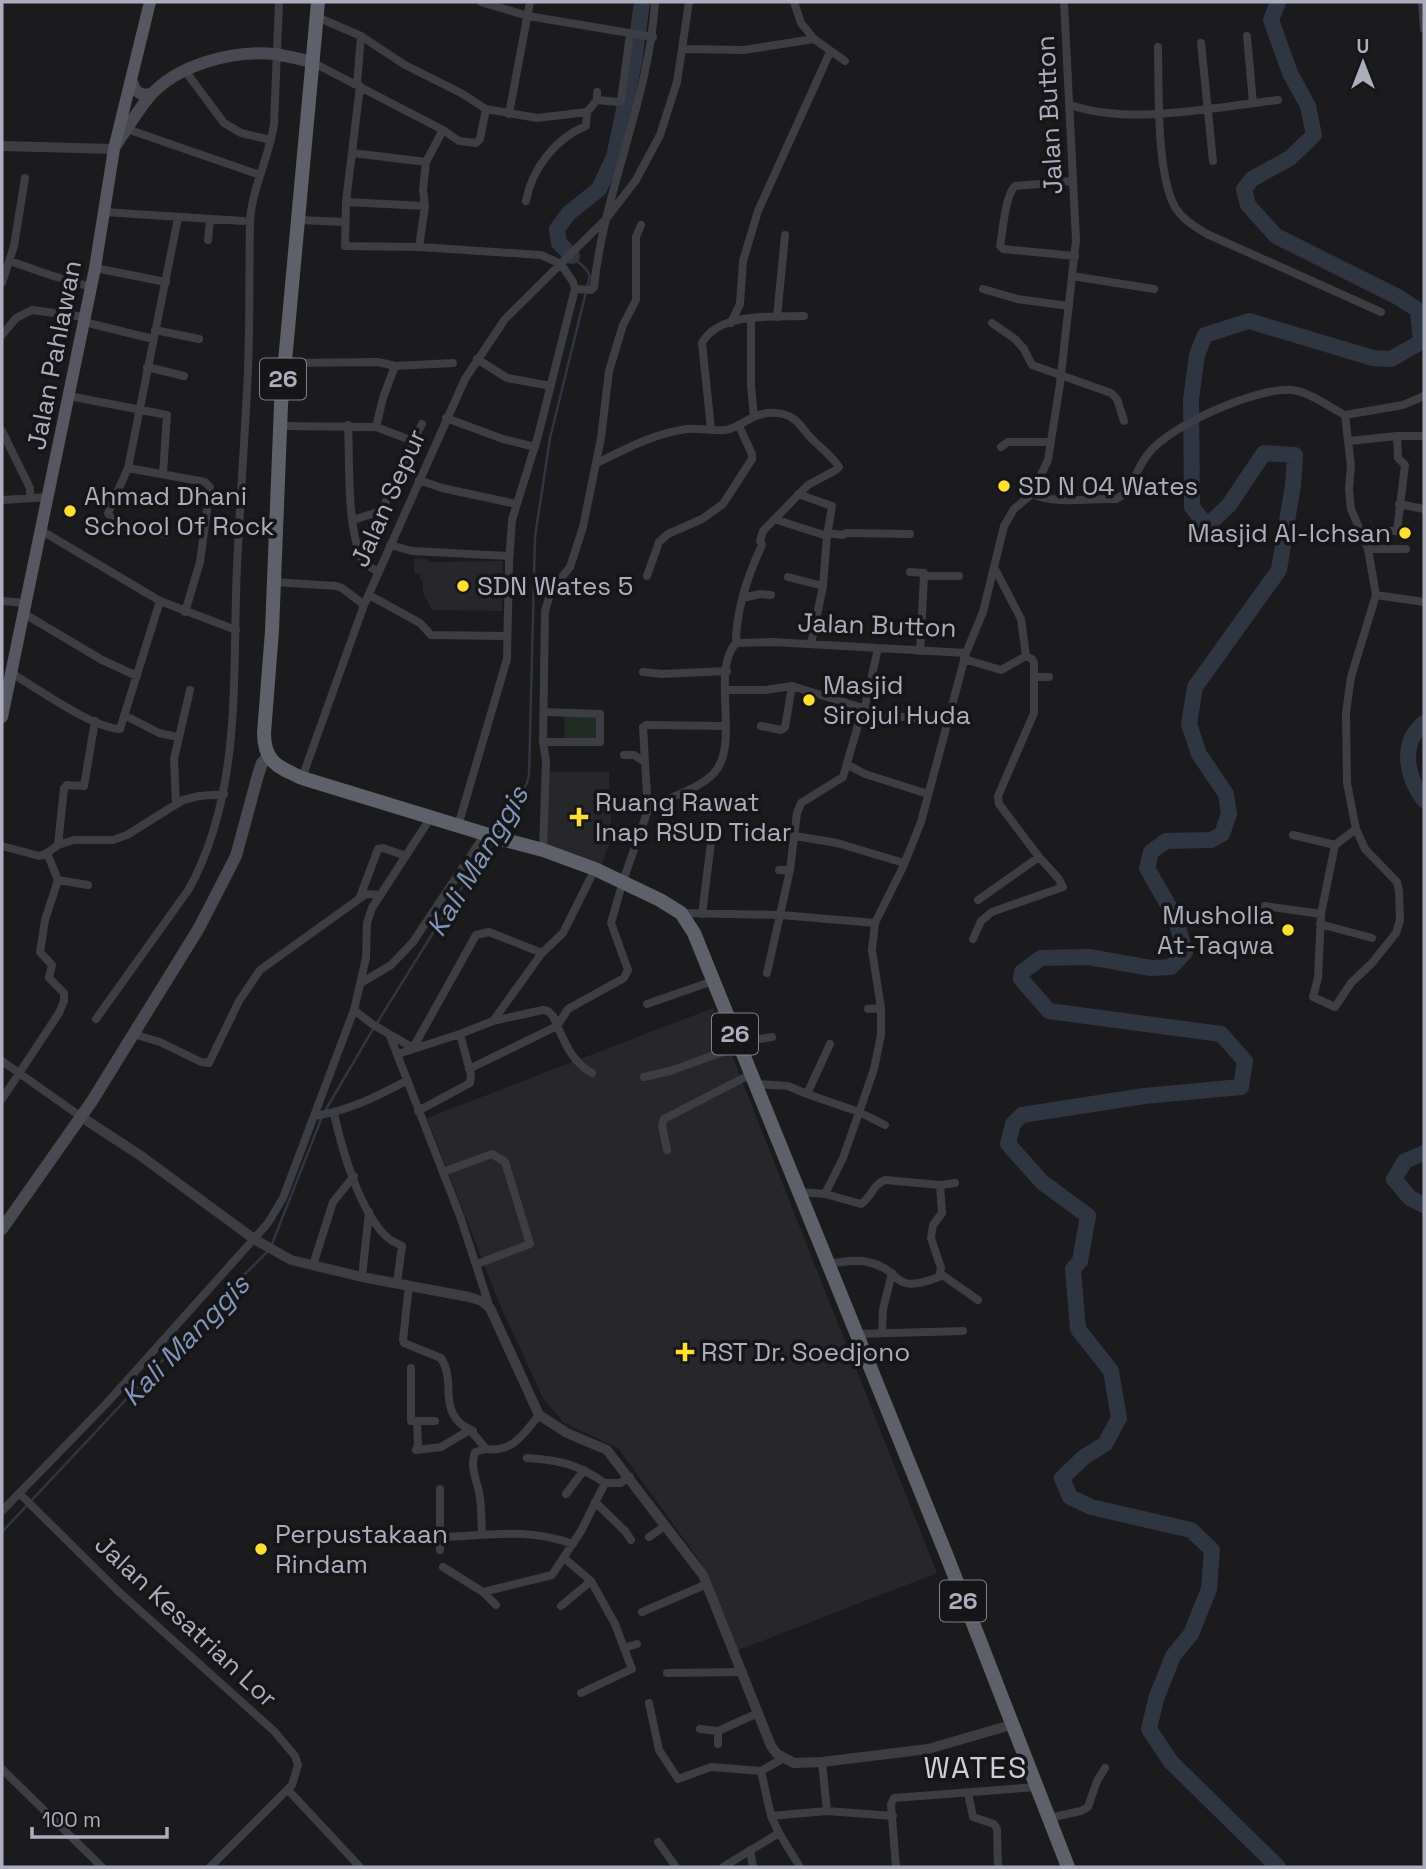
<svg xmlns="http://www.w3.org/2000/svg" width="1426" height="1869" font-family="'Space Grotesk',sans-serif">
<rect width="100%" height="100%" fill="#1b1a1d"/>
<path fill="#27262a" d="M 414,559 L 428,559 L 429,562 L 503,561 L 502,611 L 432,610 L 423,593 L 423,579 L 420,579 L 420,574 L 414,573 Z
M 548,772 L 609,772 L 609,803 L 611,804 L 611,830 L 614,830 L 601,867 L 546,849 Z
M 713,1008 L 937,1573 L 736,1651 L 702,1564 L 618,1448 L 564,1423 L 544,1400 L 499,1303 L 427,1118 Z"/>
<path fill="#212b24" d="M 564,715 L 597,716 L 597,740 L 565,739 Z"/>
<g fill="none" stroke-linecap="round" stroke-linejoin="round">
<path stroke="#2f3642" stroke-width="2.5" d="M 500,832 L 527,783 L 529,775 L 535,537 L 550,438 L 590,276 L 586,269 L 573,257
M 377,1023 L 454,899 L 495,841
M 325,1111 L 373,1029
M 272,1244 L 322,1117
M 2,1532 L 220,1299 L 269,1250"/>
<path stroke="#2f3642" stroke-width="16" d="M 572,256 L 559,243 L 557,229 L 569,213 L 599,189 L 614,157 L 634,62 L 642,2
M 1424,723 C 1399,743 1407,778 1424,800
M 1424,1153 L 1405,1161 L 1394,1179 L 1410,1198 L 1424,1205
M 1278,1867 L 1171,1762 L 1149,1729 L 1156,1699 L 1173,1656 L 1191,1634 L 1209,1589 L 1212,1550 L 1191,1530 L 1091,1507 L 1070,1497 L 1062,1478 L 1084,1457 L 1105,1444 L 1119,1418 L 1111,1371 L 1078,1329 L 1073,1269 L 1080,1261 L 1088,1216 L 1042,1182 L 1008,1144 L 1013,1124 L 1022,1115 L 1144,1096 L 1241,1087 L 1245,1061 L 1221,1034 L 1049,1011 L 1021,979 L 1022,972 L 1041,958 L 1089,957 L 1151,968 L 1171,967 L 1185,952 L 1175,917 L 1147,868 L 1151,852 L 1166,841 L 1211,840 L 1222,834 L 1229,814 L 1226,794 L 1199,754 L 1189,724 L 1195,687 L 1279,570 L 1293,485 L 1295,455 L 1264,453 L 1229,505 L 1207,526 L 1192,507 L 1191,399 L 1197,355 L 1205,335 L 1249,321 L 1373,358 L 1391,359 L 1421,342 L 1418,310 L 1398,297 L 1276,236 L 1248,205 L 1244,189 L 1252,179 L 1290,158 L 1314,135 L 1308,106 L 1290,73 L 1271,20 L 1278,2"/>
<path stroke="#3d3d44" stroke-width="8" d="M 481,2 L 528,16 L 653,37
M 794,2 L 801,23 L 814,39
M 1422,2 L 1424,29
M 317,17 L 361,36 L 405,65 L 461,93 L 486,109 L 537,118 L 587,112 L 597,100 L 597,92
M 1247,36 L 1253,103
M 1201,43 L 1213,161
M 1158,47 C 1159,88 1156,173 1175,207 C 1183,220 1194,226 1207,234 L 1381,312
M 682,49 L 744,50 L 814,39 L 845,61
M 312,62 L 443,130 L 426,162 L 423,190 L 425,206 L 419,247
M 186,72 L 224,123 L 241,133 L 271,140
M 357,84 L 361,36
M 360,86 L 346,202 L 345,246 L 419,247 L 541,255 L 561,264 L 573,282 L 575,289 L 538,436 L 512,520 L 509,562 L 507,659 L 458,826
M 597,100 L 617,102 L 621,101 L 630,34
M 1070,105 C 1132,126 1214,107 1278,100
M 509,114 L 530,2
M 127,129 L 260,175
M 443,130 L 459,141 L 476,143 L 480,139 L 486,109
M 353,153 L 426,162
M 1073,181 L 1015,186 C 1005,196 1003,230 1000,246 L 1003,249 L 1075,256
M 526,201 C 532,168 556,138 586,126 L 587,112
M 346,202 L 425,206
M 104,212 L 243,221
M 298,220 L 345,222
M 208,240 L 210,220
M 10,261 L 50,275 L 91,287
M 95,268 L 166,282
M 1072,276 L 1154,289
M 2,283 L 14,246 L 25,178
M 575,289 L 591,290 L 594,287 C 604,190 649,100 655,2
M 983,289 L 1017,299 L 1069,306
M 777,317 L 785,235
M 751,320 L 751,386 L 754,417
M 84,322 L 153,339
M 731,323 L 740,304 L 743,261 L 758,211 L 830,52
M 992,323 L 1015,339 L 1024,349 L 1032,365 L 1111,393 L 1117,399 L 1124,421
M 155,330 L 199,339
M 2,335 L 16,318 L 32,310 L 85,317
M 477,359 L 507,378 L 551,386
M 285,363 L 378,362 L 395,366 L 453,363
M 147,367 L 184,376
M 69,396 L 167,415 L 163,474
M 1345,415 L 1403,405 L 1424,396
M 446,418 L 503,439 L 535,447
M 348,425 C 350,462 346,532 364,563 L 378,572
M 280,426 L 376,427 L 413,441 L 383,508 L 378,512 L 353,520
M 376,427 L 383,398 L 395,366
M 711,429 L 702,343 C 719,312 773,317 804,316
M 2,431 L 30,488 L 30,498
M 413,441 L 422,424
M 1349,441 L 1397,436 L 1424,436
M 1001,447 L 1008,442 L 1051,442
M 597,463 C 625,449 655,433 687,429 C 700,428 713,431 725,430 C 736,429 744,421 754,417 C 766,411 785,411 795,420 C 802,425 806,434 813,440 C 822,449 832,456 839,467 L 836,470 L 808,485 L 763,531 L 760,541 L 762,545 C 748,575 736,609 736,643
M 128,468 L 178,218
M 419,480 L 442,488 L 516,504
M 798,494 L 832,506 L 827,536
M 1032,494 C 1057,505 1089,498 1116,499 L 1128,492 C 1134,480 1139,465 1148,454 C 1169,426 1256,387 1292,390 C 1310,392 1329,407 1345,415 L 1351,466 L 1349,489 L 1351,509 L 1368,549 L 1376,595 L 1351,677 L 1346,713 L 1347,783 L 1356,829
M 2,500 L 49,497
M 1399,504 L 1424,509
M 774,519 L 827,536 L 823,586 L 811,644
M 42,531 L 160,601 L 236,630
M 1361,531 L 1397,531 L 1405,465 L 1398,458 L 1397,436
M 827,533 L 843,535 L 846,533 L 910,534
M 167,535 L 112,520 L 108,513 L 128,468 L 205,482 L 210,487 L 200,562 L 185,612
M 390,545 L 412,551 L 509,556
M 1368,549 L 1406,549
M 995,569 L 1021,619 L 1026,656
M 910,572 L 924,573 L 924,576
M 647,576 L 659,542 L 668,534 L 702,519 L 723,504 L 752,459 L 752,454 L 739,426
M 788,577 L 823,586
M 274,582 L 336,586 L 342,588 L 364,605
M 369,595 L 420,623 L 431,635 L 507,636
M 1376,595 L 1424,602
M 743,598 L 760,594 L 771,595
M 2,601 L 26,603
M 23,613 L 102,660 L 137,676
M 920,651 L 924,576 L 959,576
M 964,659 L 1001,670 L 1026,656 L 1032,659 L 1034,663 L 1034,713 L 998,796 L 999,804 L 1039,857 L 978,900
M 643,672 L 662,674 L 727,671
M 11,673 C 37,688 92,728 120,729 L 160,601
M 1034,677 L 1049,677
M 725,690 L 765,690 L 792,686 L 863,708 L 843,777 L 801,803 L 797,813 L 790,870
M 864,711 L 878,648
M 126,716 L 159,733 L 178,737
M 862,717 L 906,717 L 946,722
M 761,726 L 781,730 L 785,727 L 792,686
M 543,742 L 600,742 L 600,714 L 544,712
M 624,755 L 634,755 L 645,762 L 648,810
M 645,762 L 643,727 L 646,725 L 725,726
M 848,765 L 865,774 L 928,794
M 302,778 L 364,605 L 465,379 L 505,319 L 606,219 L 636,180 L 660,135 L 677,82 L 689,2
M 176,804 L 174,759 L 190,690
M 1356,829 L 1365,849 L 1397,882 L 1399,891 L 1400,920 L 1396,933 L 1372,963 L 1351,983 L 1335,1007 L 1313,997 L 1318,978 L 1321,914 L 1335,845 Z
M 1293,835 L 1335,845
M 795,836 L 837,843 L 904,863
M 58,845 L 64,788 L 67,785 L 84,786 L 95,721
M 2,846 L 39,856 L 47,853 L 58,845 L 74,840 L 113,840 L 127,835 L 183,800 L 199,796 L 224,794
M 543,850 L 546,761 L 543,742 L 545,611 L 551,591 L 570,567 L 583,527 L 601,438 L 609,371 L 623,325 L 636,300 L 636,237 L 641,225
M 58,880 L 88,885
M 360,897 L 378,849 L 383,848 L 406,856
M 1265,906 L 1321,914
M 681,913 L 781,915 L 875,923
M 702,914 L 711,843
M 1320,924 L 1372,938
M 973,939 L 981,921 L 992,912 L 1063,887 L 1058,878 L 1039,857
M 767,973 L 790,870 L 779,870
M 361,983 L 391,965 L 413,942 L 485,834
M 647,1004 L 713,981
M 868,1009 L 881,1008
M 354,1010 L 372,1024 L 413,1048 L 476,935 L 489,932 L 542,953 L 563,933 L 595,869
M 96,1019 L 189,889 C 243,790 232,675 237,567 C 240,501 245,436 248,370 C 250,321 249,271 250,221 C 252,188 269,158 274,124 L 279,2
M 493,1021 L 542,953
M 133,1034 L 160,1042 L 201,1062 L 209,1063 L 239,1001 L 260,970 L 366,894 L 380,895
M 390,1036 L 460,1216 L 490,1308
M 830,1044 L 807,1094 L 859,1112 L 885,1125
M 398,1054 L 460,1034 L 493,1021 L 543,1010 L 548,1011 L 553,1016 C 563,1038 570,1061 592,1073
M 2,1061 L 80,1116
M 469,1069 L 557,1026 L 568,1009 L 624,978 L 628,970 L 611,923 L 623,881 L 648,810 C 668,796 697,791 714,773 C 741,744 710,671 736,643 L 773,642 L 966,653 L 983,612 L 1004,526 L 1014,509 L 1032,494 L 1048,460 L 1060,384 L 1076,240 L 1064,2
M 644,1077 L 670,1071 L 759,1039 L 772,1037
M 756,1084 L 788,1086 L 807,1094
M 2,1099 L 59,1013 L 64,1001 L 64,993 L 49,978 L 52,965 L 40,952 L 45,920 L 58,880 L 47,853
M 418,1111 L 470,1083 L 471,1075 L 460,1034
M 334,1114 C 342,1149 360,1214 388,1238 C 392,1242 398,1243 402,1246 L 397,1283
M 314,1116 C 348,1111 376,1097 406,1081
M 667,1150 L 662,1125 L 664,1119 L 751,1074
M 443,1172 L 492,1154 L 505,1162 L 530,1244 L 477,1264
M 799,1192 L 825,1194 L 861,1204 C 872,1197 872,1185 885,1180 L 940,1185 L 955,1183
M 825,1194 L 843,1158 L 862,1104 L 874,1069 L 881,1035 L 881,1008 L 872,950 L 875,923 L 903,867 L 921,822 L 966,653
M 828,1264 C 841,1262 855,1259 868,1262 C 905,1270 889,1296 939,1277 L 941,1268 L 931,1238 L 933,1225 L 942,1213 L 940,1185
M 313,1265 L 333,1202 L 354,1176
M 941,1274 L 978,1300
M 362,1277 L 369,1212
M 409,1285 L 403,1340 L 404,1343 L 441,1358 C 455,1380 441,1404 459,1422 C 462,1426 469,1428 473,1431
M 882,1332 L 883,1309 L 892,1273
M 857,1334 L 963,1331
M 411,1368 L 411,1421 L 417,1421 L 418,1444 L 416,1450 L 441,1447 L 468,1431 L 472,1432 L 486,1449 C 512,1453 524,1434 539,1415
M 417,1421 L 435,1421
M 527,1458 C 560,1460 577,1464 605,1483
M 440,1489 L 440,1537 C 489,1536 525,1527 573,1544
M 19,1493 L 118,1591 L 274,1731 L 295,1756 L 298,1765 L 292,1785 L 210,1867
M 566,1494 L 584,1470
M 595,1502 L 625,1531 L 631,1540
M 2,1511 L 106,1404 L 268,1223 L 283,1198 L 354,1010 L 366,958 L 367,923 L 372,908 L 431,817
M 482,1534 C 481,1520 482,1506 479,1492 C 476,1479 470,1466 475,1452 L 486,1449
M 649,1537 L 665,1526
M 440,1550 L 440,1537
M 443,1567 L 483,1592 L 552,1575 L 581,1531 L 605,1483 L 620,1483 L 630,1477
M 591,1581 L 615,1624 L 624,1648
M 483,1592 L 496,1605
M 561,1606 L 591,1581 L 564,1558
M 642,1612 L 707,1584
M 667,1673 L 743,1672
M 581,1693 L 632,1669 L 624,1648 L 637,1644
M 649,1703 L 659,1750 L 678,1779 L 711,1767 L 761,1771
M 700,1729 L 718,1731
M 718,1744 L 718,1731 L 758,1713
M 784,1758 L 761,1771 L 771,1816 L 779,1833 L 800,1867
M 822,1762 L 827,1811
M 2,1769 L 102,1867
M 289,1791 L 360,1867
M 968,1793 L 973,1817 L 994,1824 L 997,1829 L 998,1867
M 771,1816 L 827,1811 L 893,1816
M 1049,1818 L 1081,1811 L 1088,1807 L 1097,1781 L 1105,1768
M 658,1842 L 676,1867
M 750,1850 L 753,1867
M 723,1867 L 779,1833
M 896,1867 L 891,1804 L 894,1798 L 1036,1787"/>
<path stroke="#3d3d44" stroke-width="10" d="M 2,146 L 114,149
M 80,1116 L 141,1156 L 254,1239 L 291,1260 L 362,1277 L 469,1297 L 482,1301 L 490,1308 L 539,1415 L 567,1433 L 607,1450 L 703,1575 L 771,1746 L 777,1754 L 794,1763 L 822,1762 L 928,1749 L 1011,1725"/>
<path stroke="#494952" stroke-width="12" d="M 132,82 L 135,90 L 143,95 L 151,94
M 116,145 C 127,129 137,111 150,96 C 178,64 234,50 275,54 C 287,56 300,59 312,62
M 2,1229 L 92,1101 L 199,928 L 236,856 L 258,775 L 262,763 L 268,757"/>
<path stroke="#575761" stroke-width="12" d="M 2,717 L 95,268 L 114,149 L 150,2"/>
<path stroke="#5e606a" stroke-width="14" d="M 318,2 L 281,405 L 272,631 L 264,733 C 264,762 278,767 302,778 L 505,840 L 543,850 L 595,869 L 660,900 L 681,913 L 694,933 L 946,1554 L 1068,1867"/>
</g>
<g fill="#fedf31" stroke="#161518" stroke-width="2.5">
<circle cx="1004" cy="486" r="7"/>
<circle cx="70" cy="511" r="7"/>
<circle cx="1405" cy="533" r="7"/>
<circle cx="463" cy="586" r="7"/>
<circle cx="809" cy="700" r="7"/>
<path d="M575.5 806.5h7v7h7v7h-7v7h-7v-7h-7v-7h7z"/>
<circle cx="1288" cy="930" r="7"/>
<path d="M681.5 1341.5h7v7h7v7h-7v7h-7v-7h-7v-7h7z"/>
<circle cx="261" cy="1549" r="7"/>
</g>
<g text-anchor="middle" stroke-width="7" stroke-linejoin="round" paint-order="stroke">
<g fill="#161518" stroke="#7f808c" stroke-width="2">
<rect x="260" y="358.5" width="46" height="41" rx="5"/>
<rect x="712" y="1013.5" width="46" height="41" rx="5"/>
<rect x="940" y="1580.5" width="46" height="41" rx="5"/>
</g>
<g font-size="24" font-weight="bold" fill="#acaebd">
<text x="283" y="387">26</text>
<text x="735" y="1042">26</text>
<text x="963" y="1609">26</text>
</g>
<g font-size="26" fill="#acaebd" stroke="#161518">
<text transform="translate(1049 115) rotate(-93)" y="9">Jalan Button</text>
<text transform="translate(54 355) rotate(-79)" y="9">Jalan Pahlawan</text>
<text transform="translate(388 498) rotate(-66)" y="9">Jalan Sepur</text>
<text transform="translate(877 625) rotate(2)" y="9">Jalan Button</text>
<text transform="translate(186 1621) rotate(43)" y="9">Jalan Kesatrian Lor</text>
</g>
<g font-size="26" fill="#acaebd" stroke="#161518" text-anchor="start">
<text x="1018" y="495">SD N 04 Wates</text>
<text x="84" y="505">Ahmad Dhani<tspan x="84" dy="30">School Of Rock</tspan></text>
<text x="1391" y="542" text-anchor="end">Masjid Al-Ichsan</text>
<text x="477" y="595">SDN Wates 5</text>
<text x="823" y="694">Masjid<tspan x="823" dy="30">Sirojul Huda</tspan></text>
<text x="595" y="811">Ruang Rawat<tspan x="595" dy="30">Inap RSUD Tidar</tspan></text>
<text x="1274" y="924" text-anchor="end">Musholla<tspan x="1274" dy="30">At-Taqwa</tspan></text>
<text x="701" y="1361">RST Dr. Soedjono</text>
<text x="275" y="1543">Perpustakaan<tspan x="275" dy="30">Rindam</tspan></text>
</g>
<g font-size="28" font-style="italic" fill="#8195ba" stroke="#161518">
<text transform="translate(477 861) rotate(-59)" y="10">Kali Manggis</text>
<text transform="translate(185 1340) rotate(-46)" y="10">Kali Manggis</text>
</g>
<g font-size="30" letter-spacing="2" fill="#cdced9" stroke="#161518">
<text x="976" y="1778">WATES</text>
</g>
</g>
<rect width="1426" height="1869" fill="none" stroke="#acaebd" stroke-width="7"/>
<g transform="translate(1363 63)" stroke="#161518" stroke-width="5" paint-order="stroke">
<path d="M0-5L12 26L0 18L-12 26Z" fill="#acaebd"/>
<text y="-10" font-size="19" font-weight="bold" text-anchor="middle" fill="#acaebd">U</text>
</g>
<path d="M32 1827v10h135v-10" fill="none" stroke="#acaebd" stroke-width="3.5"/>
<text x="42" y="1827" font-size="21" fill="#acaebd" stroke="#161518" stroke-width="5" paint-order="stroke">100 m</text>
</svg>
